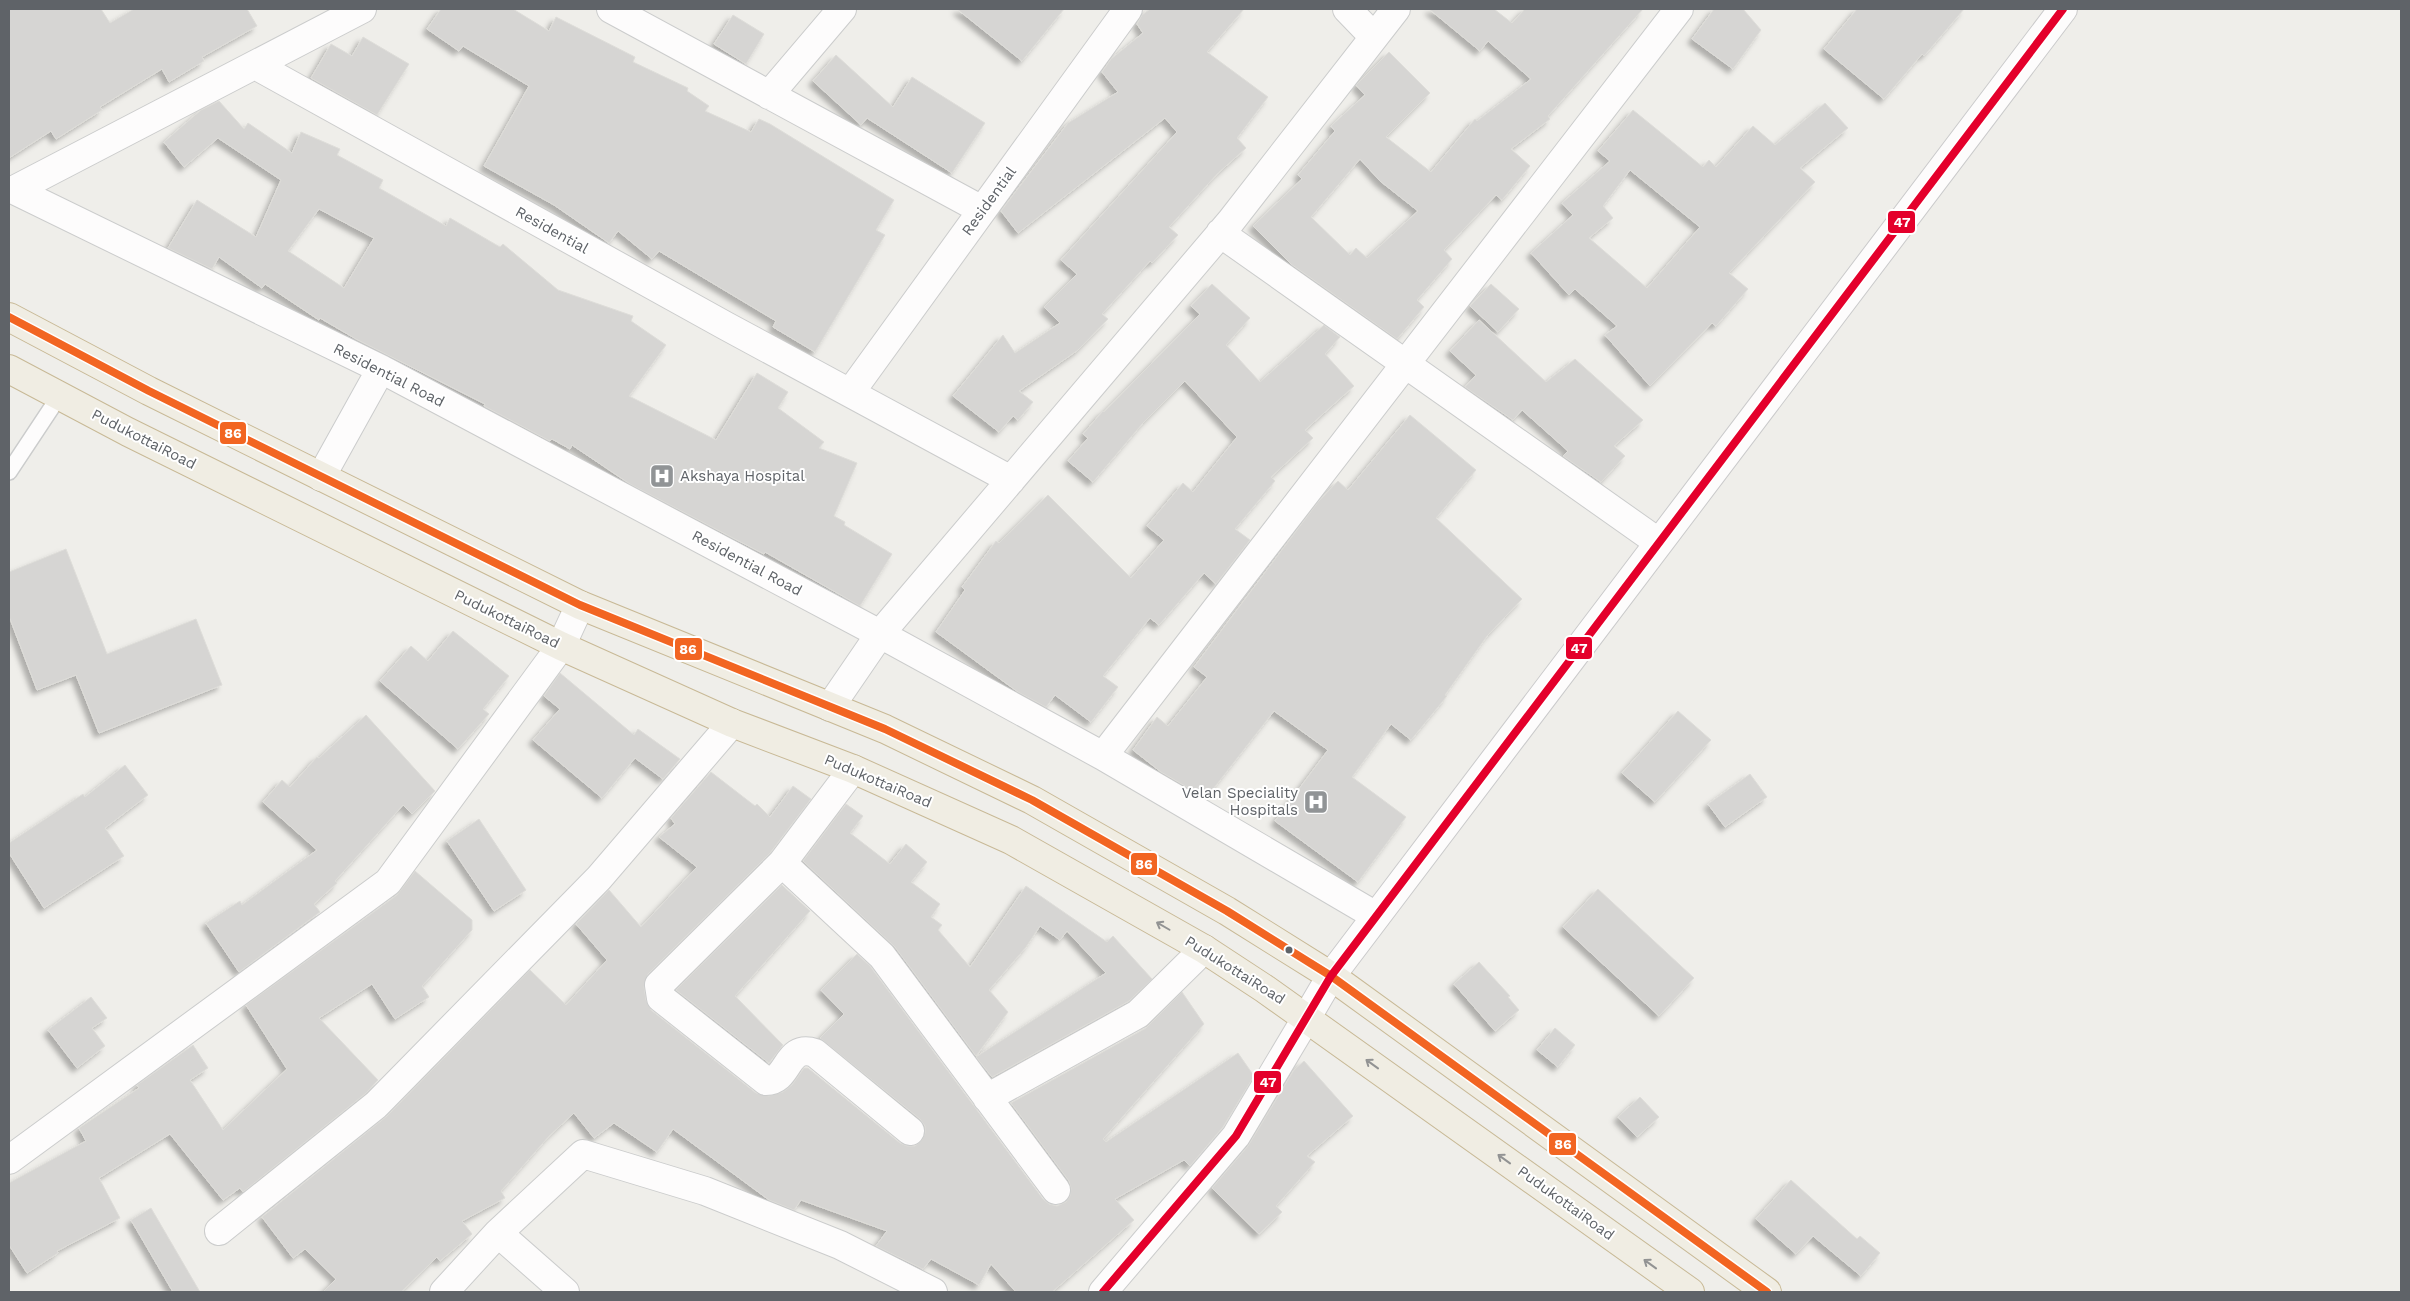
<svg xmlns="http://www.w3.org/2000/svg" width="2410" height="1301" font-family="'Work Sans',sans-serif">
<defs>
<filter id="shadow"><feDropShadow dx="-4.5" dy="4.5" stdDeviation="2.5" flood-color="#0004"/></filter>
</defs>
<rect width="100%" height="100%" fill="#efeeea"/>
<path fill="#d6d5d3" stroke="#deddd9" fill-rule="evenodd" filter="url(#shadow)" d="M 9,9 L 101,9 L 110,23 L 134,9 L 247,9 L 257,26 L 202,57 L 204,61 L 169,82 L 162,69 L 100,107 L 102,110 L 56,139 L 51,131 L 9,158 Z
M 441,9 L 513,9 L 549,31 L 556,17 L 635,57 L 633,62 L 688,88 L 687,91 L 709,106 L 705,111 L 751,132 L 759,119 L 770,124 L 894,200 L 876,230 L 885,235 L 815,352 L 773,327 L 776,321 L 659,251 L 652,259 L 618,231 L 609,243 L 554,205 L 484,166 L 529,86 L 463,46 L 459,51 L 427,29 Z
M 957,9 L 1064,9 L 1022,61 Z
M 1150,9 L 1244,9 L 1207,52 L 1268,97 L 1237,138 L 1246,148 L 1217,174 L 1169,227 L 1178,235 L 1152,263 L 1150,261 L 1102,314 L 1108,319 L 1078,350 L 1019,391 L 1033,402 L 1018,420 L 1013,416 L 999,432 L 953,396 L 1003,335 L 1015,353 L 1060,323 L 1044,307 L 1077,274 L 1061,260 L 1177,132 L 1165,118 L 1018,233 L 1001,211 L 1068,123 L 1118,92 L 1102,72 L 1111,59 L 1143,33 L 1137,24 L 1142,15 Z
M 1429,9 L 1494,9 L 1512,23 L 1525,9 L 1643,9 L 1548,116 L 1550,119 L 1511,149 L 1530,166 L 1502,200 L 1496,195 L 1444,250 L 1452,259 L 1417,300 L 1424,307 L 1397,339 L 1291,264 L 1253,226 L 1302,179 L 1298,175 L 1335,131 L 1331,126 L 1365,95 L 1356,85 L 1389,52 L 1430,93 L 1386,137 L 1431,172 L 1475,119 L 1477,121 L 1531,79 L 1488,41 L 1480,51 ZM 1360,159 L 1380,181 L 1418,211 L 1367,258 L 1356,248 L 1350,255 L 1311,217 Z
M 1714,9 L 1743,9 L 1761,30 L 1733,69 L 1692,39 Z
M 1857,9 L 1964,9 L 1924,56 L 1922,54 L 1884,99 L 1824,49 Z
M 733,15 L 764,34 L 746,64 L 714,44 Z
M 363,37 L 409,64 L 377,115 L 311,78 L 331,44 L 352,56 Z
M 836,55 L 893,107 L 912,77 L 985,123 L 952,173 L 867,118 L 861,125 L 813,81 Z
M 219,101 L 244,129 L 248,123 L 292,153 L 301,132 L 340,149 L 337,155 L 383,180 L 379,188 L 446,226 L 450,218 L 500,247 L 503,244 L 558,290 L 633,316 L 631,321 L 666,345 L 629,396 L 716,440 L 757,373 L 788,392 L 778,408 L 824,442 L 819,448 L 857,463 L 834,516 L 845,522 L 844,525 L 892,554 L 860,606 L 765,552 L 764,554 L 733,538 L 630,484 L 572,445 L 570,449 L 552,439 L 550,441 L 484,406 L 485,404 L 356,339 L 320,318 L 319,320 L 265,284 L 262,288 L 219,257 L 212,269 L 168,248 L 197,200 L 256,237 L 281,180 L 218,138 L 184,167 L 164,142 L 201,110 ZM 319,209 L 374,238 L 344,288 L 288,251 Z
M 1825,103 L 1848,128 L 1800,168 L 1815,182 L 1729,273 L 1748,289 L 1716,326 L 1712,323 L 1650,386 L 1605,335 L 1617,326 L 1575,289 L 1569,295 L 1531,253 L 1573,215 L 1562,203 L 1610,161 L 1598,151 L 1633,110 L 1703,167 L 1709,160 L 1716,167 L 1753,126 L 1775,145 ZM 1630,170 L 1700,227 L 1647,288 L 1589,238 L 1613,218 L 1603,206 Z
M 1212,284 L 1250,318 L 1226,345 L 1260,382 L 1324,325 L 1340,337 L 1325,354 L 1354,386 L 1305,430 L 1313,438 L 1271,477 L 1275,481 L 1235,529 L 1250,540 L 1216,584 L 1204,573 L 1159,625 L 1150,618 L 1103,676 L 1118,687 L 1091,722 L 1055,695 L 1046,707 L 1018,692 L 936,632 L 965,590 L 962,587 L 996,541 L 999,543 L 1048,495 L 1131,578 L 1164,540 L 1147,526 L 1183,483 L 1193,492 L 1237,437 L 1185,381 L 1142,424 L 1093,482 L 1068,461 L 1088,438 L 1083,434 L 1103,411 L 1104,412 L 1200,314 L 1191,306 Z
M 1491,284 L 1519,309 L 1498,332 L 1470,306 Z
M 1479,320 L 1546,382 L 1575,359 L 1643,420 L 1614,446 L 1625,456 L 1601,482 L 1563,456 L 1568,451 L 1522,410 L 1513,420 L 1465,387 L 1476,375 L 1450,351 Z
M 1410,415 L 1476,470 L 1436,518 L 1522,599 L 1487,636 L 1445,695 L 1447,696 L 1411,740 L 1391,724 L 1352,777 L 1406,817 L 1358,882 L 1275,821 L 1328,750 L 1274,711 L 1206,798 L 1161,772 L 1133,750 L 1157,717 L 1168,726 L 1207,677 L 1194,667 L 1318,502 L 1338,481 L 1348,490 Z
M 66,549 L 107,654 L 196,619 L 222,685 L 99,733 L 76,675 L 37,690 L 9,616 L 9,572 Z
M 453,631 L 509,676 L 483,709 L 489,714 L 458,749 L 380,681 L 411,646 L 428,661 Z
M 560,673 L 634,735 L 638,729 L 680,759 L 663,779 L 635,758 L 602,798 L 533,740 L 560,709 L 544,696 Z
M 1678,711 L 1711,740 L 1655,802 L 1622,773 Z
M 366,715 L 435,791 L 412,814 L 403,805 L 335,881 L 337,883 L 314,904 L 320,912 L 239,972 L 206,923 L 240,901 L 242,905 L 317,850 L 263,802 L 282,780 L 290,787 L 317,757 L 319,758 Z
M 125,765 L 148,795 L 105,828 L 124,856 L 44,908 L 9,853 L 9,843 L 83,794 L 85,797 Z
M 711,772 L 755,806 L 757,804 L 770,817 L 793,786 L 811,799 L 770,853 L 648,974 L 644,987 L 646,1000 L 651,1010 L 756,1093 L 769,1096 L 783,1092 L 792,1085 L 804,1068 L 808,1068 L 900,1143 L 907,1146 L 915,1146 L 922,1140 L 925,1133 L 925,1126 L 920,1119 L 820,1038 L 844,1014 L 821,990 L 857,954 L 870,966 L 1043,1199 L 1049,1204 L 1057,1206 L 1066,1202 L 1070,1196 L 1071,1188 L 1069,1181 L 1011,1103 L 1146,1028 L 1182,992 L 1204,1024 L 1103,1139 L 1106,1142 L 1238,1053 L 1254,1076 L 1223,1127 L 1190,1166 L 1184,1160 L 1115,1199 L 1134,1220 L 1052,1292 L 1016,1292 L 991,1264 L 979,1285 L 931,1259 L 923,1269 L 876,1246 L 887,1231 L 801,1200 L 794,1210 L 769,1200 L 673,1129 L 657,1152 L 614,1123 L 594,1138 L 574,1113 L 549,1136 L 501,1191 L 505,1198 L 462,1221 L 472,1234 L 440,1261 L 437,1257 L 401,1292 L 323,1292 L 336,1279 L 305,1249 L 293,1258 L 262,1217 L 387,1116 L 530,970 L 566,1005 L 607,960 L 576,924 L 609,890 L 641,927 L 697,867 L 659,837 L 675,824 L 671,818 Z
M 1750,774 L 1767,797 L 1725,827 L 1708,804 Z
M 846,804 L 863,816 L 850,833 L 890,864 L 906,844 L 927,862 L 911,882 L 940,904 L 931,917 L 942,925 L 938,930 L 970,967 L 1026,886 L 1107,942 L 1113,936 L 1152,979 L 1129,1001 L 992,1077 L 976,1057 L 1106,973 L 1067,931 L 1060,940 L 1040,926 L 1026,947 L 989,990 L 1008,1012 L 976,1056 L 895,947 L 803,861 Z
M 479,819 L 526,890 L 494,911 L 447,841 Z
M 415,871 L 472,920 L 472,930 L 422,986 L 429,997 L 395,1019 L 372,984 L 319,1018 L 378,1080 L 366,1093 L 243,1192 L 240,1188 L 223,1200 L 170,1134 L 99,1178 L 120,1218 L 57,1251 L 58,1253 L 27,1273 L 9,1245 L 9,1183 L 86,1141 L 79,1128 L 139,1088 L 137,1085 L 193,1045 L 208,1068 L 190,1080 L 223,1130 L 287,1069 L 246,1005 L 397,895 Z
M 782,885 L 810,911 L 735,996 L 783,1045 L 769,1063 L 676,990 Z
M 1598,889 L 1694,978 L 1659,1016 L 1563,927 Z
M 1479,962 L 1510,996 L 1508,997 L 1519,1010 L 1495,1031 L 1454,984 Z
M 91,997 L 107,1018 L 92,1028 L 105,1046 L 77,1068 L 48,1030 Z
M 1555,1028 L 1575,1045 L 1558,1067 L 1537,1050 Z
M 1304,1061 L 1353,1116 L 1307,1156 L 1315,1162 L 1276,1206 L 1282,1212 L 1259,1234 L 1212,1188 L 1248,1146 L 1294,1070 Z
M 1640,1097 L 1659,1117 L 1637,1137 L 1618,1117 Z
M 1791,1180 L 1857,1239 L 1860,1236 L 1880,1253 L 1861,1276 L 1813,1236 L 1796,1254 L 1756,1219 Z
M 151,1208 L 200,1292 L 173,1292 L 131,1220 Z"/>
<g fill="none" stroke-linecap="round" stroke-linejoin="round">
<defs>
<path id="lane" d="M 9,472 L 60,395"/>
<path id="street" d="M 362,9 L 14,190 L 381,369 L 880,634 L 1103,756 L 1376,916
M 611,9 L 982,210
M 1347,9 L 1374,37
M 255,65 L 726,326 L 1011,480
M 769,95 L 842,9
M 1220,233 L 1658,542
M 850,393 L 1128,9
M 321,477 L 381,369
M 830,707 L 880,634 L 1231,221 L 1396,9
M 1103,756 L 1679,9
M 853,769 L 782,863 L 659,985 L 661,998 L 766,1081 C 790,1081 785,1043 815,1053 L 910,1131
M 782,863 L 882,956 L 1056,1190
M 987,1098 L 1138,1014 L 1204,949
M 9,1160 L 388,882 L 561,646 L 580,605
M 219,1231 L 376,1105 L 599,878 L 732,723
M 498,1233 L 583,1154 L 705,1191 L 840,1245 L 933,1292
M 444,1292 L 498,1233 L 565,1292
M 1103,1292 L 1236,1136 L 1307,1017"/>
<path id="secondary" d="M 1307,1017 L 1331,976 L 2063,9"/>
<path id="highway" d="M 9,317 L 149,391 L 580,605 L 885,729 L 1032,800 L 1227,911 L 1331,976 L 1767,1292
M 9,369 L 128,432 L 561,646 L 732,723 L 853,769 L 1011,840 L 1204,949 L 1265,989 L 1690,1292"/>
</defs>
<use href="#lane" stroke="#cbcccc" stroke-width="18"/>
<use href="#street" stroke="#cbcccc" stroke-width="30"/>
<use href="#secondary" stroke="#cacacb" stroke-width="30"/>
<use href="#highway" stroke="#c8b996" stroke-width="30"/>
<use href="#lane" stroke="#fdfcfc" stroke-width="15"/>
<use href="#street" stroke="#fdfcfc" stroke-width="28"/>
<use href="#secondary" stroke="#fdfcfc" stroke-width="28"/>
<use href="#highway" stroke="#f0ede3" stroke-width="28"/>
<defs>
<path id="bus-1" d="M 9,317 L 149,391 L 580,605 L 885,729 L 1032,800 L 1227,911 L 1331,976 L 1767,1292"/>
<path id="bus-2" d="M 1103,1292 L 1236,1136 L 1331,976 L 2063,9"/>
</defs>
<use href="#bus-1" stroke="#fff" stroke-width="11"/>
<use href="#bus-2" stroke="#fff" stroke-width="11"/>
<use href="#bus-1" stroke="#f26522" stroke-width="8"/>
<use href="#bus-2" stroke="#e4002b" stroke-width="8"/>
</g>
<defs><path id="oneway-shaft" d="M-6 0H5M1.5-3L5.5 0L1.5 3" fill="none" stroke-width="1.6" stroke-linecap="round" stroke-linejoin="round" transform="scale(1.25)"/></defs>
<g stroke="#929393">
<use href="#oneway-shaft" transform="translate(1163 926) rotate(-150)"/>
<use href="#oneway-shaft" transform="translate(1372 1064) rotate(-144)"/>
<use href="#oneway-shaft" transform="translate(1504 1159) rotate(-144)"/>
<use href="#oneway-shaft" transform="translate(1650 1264) rotate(-144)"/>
</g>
<defs>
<symbol id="hospital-square" viewBox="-11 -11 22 22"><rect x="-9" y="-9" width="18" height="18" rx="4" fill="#919496" stroke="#fff"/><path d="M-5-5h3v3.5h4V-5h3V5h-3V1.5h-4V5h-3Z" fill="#fff"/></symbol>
</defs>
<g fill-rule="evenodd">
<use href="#hospital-square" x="648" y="462" width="28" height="28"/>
<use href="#hospital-square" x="1302" y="788" width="28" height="28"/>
</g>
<circle fill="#5f6368" stroke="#fff" stroke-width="2" cx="1289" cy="950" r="4.5"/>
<g text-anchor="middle" stroke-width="4" stroke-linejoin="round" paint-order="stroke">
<g font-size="15" fill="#5f6368" stroke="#fff">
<text transform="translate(989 201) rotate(-54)" y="5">Residential</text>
<text transform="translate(552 230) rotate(29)" y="5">Residential</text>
<text transform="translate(389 375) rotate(27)" y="5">Residential Road</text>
<text transform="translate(144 439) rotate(27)" y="5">PudukottaiRoad</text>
<text transform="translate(747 563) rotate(28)" y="5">Residential Road</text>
<text transform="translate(507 619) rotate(26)" y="5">PudukottaiRoad</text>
<text transform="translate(878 781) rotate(23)" y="5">PudukottaiRoad</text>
<text transform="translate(1235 970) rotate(32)" y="5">PudukottaiRoad</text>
<text transform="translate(1566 1203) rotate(36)" y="5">PudukottaiRoad</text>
</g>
<g font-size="15" fill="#5f6368" stroke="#fff" text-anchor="start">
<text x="680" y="481">Akshaya Hospital</text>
<text x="1298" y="798" text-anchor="end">Velan Speciality<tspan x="1298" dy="17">Hospitals</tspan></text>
</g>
</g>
<g stroke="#fff" stroke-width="2">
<rect x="1887" y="210" width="29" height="24" rx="5" fill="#e4002b"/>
<rect x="219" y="421" width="28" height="24" rx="5" fill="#f26522"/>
<rect x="1565" y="636" width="28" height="24" rx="5" fill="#e4002b"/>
<rect x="674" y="637" width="29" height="24" rx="5" fill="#f26522"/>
<rect x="1130" y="852" width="28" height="24" rx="5" fill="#f26522"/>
<rect x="1253" y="1070" width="29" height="24" rx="5" fill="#e4002b"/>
<rect x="1548" y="1132" width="29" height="24" rx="5" fill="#f26522"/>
</g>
<g font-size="14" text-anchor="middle" font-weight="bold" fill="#fff">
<text x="1902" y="227">47</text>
<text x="233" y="438">86</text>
<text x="1579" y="653">47</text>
<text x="688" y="654">86</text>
<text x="1144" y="869">86</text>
<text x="1268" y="1087">47</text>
<text x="1563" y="1149">86</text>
</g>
<rect width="2410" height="1301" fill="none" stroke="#5f6368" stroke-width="20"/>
</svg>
